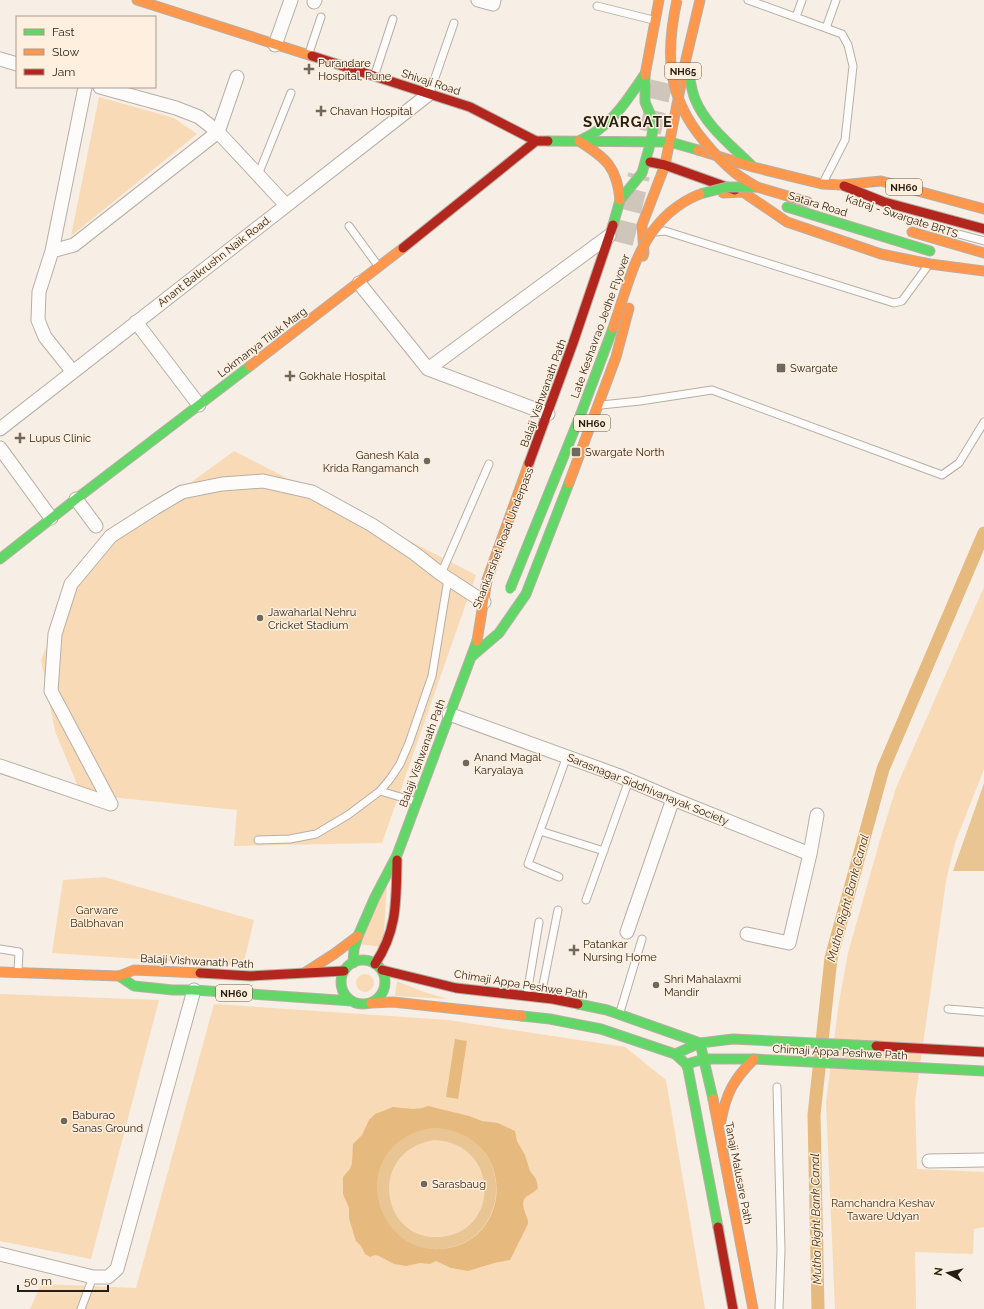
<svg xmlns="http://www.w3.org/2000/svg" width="984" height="1309" font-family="Raleway,sans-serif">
<rect width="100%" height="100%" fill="#f7eee5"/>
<path fill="#f8dab6" d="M 99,97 L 174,118 L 197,134 L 71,236 Z
M 234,451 L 476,575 L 382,843 L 234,846 L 237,810 L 81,794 L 55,731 L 41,660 L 77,571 L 108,543 Z
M 984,587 L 984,769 L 955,843 L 946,881 L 915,1101 L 917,1169 L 984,1172 L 984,1227 L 974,1229 L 973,1254 L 915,1252 L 916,1309 L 835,1309 L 826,1102 L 839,1002 L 848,953 L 880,840 L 896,788 Z
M 104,877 L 254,920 L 243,966 L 52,953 L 63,880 Z
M 387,883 L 383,947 L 358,944 Z
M356 983a9 9 0 1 1 18 0a9 9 0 1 1-18 0Z
M 397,981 L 421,991 L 448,999 L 395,996 Z
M 0,994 L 159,1000 L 91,1259 L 0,1241 Z
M 214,1004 L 448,1020 L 625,1047 L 666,1080 L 705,1309 L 30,1309 L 41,1284 L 136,1288 Z"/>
<path fill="#eac594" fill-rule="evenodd" d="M 984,783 L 984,871 L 953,871 Z
M 433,1128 C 518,1131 514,1244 440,1249 C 377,1253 352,1163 410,1135 C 417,1131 425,1130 433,1128 ZM 434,1140 C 501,1143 500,1233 440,1237 C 380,1241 367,1151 434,1140 Z"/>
<path fill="#e6ba7e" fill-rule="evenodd" d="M 455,1039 L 467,1041 L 458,1099 L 446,1097 Z
M 428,1106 L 469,1116 L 482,1121 L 498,1123 L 515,1131 L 517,1141 L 525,1155 L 530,1171 L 536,1179 L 538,1188 C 535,1193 528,1194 525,1198 C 519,1206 529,1216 528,1224 L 510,1260 L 494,1263 L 468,1271 L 451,1268 L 436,1261 L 430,1264 L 420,1263 L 406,1266 L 394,1264 L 379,1256 L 375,1255 L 370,1257 L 365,1254 L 361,1246 L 356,1241 L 354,1235 L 349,1218 L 349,1208 L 343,1194 L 343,1177 L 350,1169 L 352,1163 L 353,1144 L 362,1135 L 369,1120 L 375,1114 L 393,1107 L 413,1109 L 422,1108 ZM 433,1128 C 519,1132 514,1244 441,1249 C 377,1253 352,1163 410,1135 C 417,1131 425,1130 433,1128 Z"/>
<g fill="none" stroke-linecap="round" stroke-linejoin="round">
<path stroke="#e6ba7e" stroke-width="13" d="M 818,1309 L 814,1115 L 831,958 L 883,769 L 984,533"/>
<path stroke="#cec5bb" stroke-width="22" stroke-dasharray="22 11" stroke-linecap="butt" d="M 650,132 L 662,82
M 622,243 L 639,175"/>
<defs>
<path id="lane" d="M 748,0 L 842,34 L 848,45 L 853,66 L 845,140 L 824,181
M 597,6 L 653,20
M 796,17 L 802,0
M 826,28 L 836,0
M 309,53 L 321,17
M 375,74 L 393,19
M 430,92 L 454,23
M 258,175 L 291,93
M 349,226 L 379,267
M 656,232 L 665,231 L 894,303 L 902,301 L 927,267
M 955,233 L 984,241
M 601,405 L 640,401 L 712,390 L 942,475 L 959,463 L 984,422
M 441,574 L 489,464
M 380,791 L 414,801
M 540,831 L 604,851
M 258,840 L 290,839 L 316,834 L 348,815 L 380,791 L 390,779 L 400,764 L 409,743 L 432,676 L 448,579
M 559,877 L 528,864 L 567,756
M 586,900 L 629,780
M 0,949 L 19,952 L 18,971
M 527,994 L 539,922
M 541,995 L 558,910
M 948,1009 L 984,1012
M 620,1012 L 642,939
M 777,1087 L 781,1250 L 779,1309
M 81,1309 L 93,1277"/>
<path id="street" d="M 478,0 L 493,4 L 494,0
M 314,2 L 315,0
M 275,45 L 291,0
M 0,59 L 17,64
M 100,87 L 176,108 L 199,117 L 218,132 L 286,205
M 52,251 L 74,245 L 218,132 L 237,77
M 359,283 L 428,369 L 548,414
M 136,322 L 199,405
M 428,369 L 609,236
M 73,372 L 45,337 L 38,320 L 39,292 L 52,251 L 85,87
M 0,429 L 429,94
M 0,448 L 51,518
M 76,499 L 96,526
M 449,714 L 617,775 L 673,799 L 810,854 L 817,815
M 0,766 L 111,804
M 111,804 L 51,691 L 55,634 L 71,584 L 111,536 L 155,508 L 182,492 L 222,484 L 263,481 L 312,492 L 372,525 L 414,553 L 441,574 L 484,602
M 627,932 L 673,799
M 747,934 L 789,943 L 810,854
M 929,1161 L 984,1160
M 0,1254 L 93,1277 L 108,1277 L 117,1269 L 194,990"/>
<path id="fast" d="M 687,66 C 690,77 691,89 695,99 C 706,126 731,145 751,165
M 548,141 L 670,142 L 698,150
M 579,141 C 586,137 592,135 598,130 C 618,116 631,94 645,74
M 787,207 L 930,251
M 613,225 L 620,200 L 642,173 L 651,141 L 654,123 L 645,102 L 645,75
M 0,559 L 76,499 L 250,366
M 471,657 L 499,633 L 526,594 L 569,483
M341 982a22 22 0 1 1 44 0a22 22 0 1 1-44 0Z
M 353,963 L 354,949 L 358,936 L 375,897 L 397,855 L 477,641
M 119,976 L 134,986 L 173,990 L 194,990 L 352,1001
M 578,1004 L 607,1010 L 700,1043 L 713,1099
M 522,1016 L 550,1019 L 601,1029 L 675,1054 L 686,1064 L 688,1069 L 718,1227
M 675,1054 L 700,1043 L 733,1039 L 876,1046
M 690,1063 L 705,1059 L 754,1059 L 984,1071"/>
<path id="slow" d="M 137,0 L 312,56
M 645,75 L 659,0
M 579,141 C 606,158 617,167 620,200
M 698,150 L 753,167 L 822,184 L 841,185 L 881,181 L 984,209
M 757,187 L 808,202
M 723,193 L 743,192 L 787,222 L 881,254 L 930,264 L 984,271
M 912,232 L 984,253
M 643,256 L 644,253 L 642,225 L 665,165 L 686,59 L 700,0
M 250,366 L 403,248
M 569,483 L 616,357 L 629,308
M 477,641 L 487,580 L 529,463
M 0,972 L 119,976 L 134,970 L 200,973
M 306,972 L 334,954 L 358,936
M 371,1003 L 393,1002 L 522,1016
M 713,1099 L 753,1309
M 721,1121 C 726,1093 734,1079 754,1059"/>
<path id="jam" d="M 312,56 L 470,107 L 536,141 L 548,141
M 650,162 L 665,165 L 735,190
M 844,186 L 884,202 L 984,229
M 403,248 L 536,141
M 529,463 L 573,343 L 613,225
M 375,964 C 398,930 396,899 397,860
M 382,970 L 456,988 L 553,999 L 578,1004
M 200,973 L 250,976 L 344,971
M 876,1046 L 984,1052
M 718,1227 L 733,1309"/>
</defs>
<use href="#lane" stroke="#b7afa6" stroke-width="9"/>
<use href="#street" stroke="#b7afa6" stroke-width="15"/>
<use href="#fast" stroke="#b7afa6" stroke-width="11"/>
<use href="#slow" stroke="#b7afa6" stroke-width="11"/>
<use href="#jam" stroke="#b7afa6" stroke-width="11"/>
<use href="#lane" stroke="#fefcfb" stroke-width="7"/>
<use href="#street" stroke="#fefcfb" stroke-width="13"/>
<use href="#fast" stroke="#63d668" stroke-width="9"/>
<use href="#slow" stroke="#ff974d" stroke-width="9"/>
<use href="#jam" stroke="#b3261e" stroke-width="9"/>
<defs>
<path id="fast-bridge" d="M 700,194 L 727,187 L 757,187
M 510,589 L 580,416 L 613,328"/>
<path id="slow-bridge" d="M 677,0 C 665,55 667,97 704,141 C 713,152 723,163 734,172 C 741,178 749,182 757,187
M 613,328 C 632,274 641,218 700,194"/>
</defs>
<use href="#fast-bridge" stroke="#b7afa6" stroke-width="11" stroke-linecap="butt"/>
<use href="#slow-bridge" stroke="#b7afa6" stroke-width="11" stroke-linecap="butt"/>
<use href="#fast-bridge" stroke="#63d668" stroke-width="9"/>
<use href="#slow-bridge" stroke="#ff974d" stroke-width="9"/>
</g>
<g fill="#70675d" stroke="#feefde" stroke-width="1.5">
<path d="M307 63h4v4h4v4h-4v4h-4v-4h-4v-4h4z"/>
<path d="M319 105h4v4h4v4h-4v4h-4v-4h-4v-4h4z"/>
<rect x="776" y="363" width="10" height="10" rx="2"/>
<path d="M288 370h4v4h4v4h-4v4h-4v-4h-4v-4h4z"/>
<path d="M18 432h4v4h4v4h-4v4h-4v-4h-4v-4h4z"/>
<rect x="571" y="447" width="10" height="10" rx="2"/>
<circle cx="427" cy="461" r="4"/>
<circle cx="260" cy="618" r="4"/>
<circle cx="466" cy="763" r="4"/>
<path d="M572 944h4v4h4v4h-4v4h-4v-4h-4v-4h4z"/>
<circle cx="656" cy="985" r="4"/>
<circle cx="64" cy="1121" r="4"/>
<circle cx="424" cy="1184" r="4"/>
</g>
<g text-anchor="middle" stroke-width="3" stroke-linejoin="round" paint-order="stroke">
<g fill="#feefde" stroke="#685d51" stroke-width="1">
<rect x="665" y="63" width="36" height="16" rx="3"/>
<rect x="886" y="179" width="36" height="16" rx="3"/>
<rect x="574" y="415" width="36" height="16" rx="3"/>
<rect x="216" y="985" width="36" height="16" rx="3"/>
</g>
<g font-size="10" font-weight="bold" fill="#281f14">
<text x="683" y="75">NH65</text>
<text x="904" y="191">NH60</text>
<text x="592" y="427">NH60</text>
<text x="234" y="997">NH60</text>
</g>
<g font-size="11" fill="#281f14" stroke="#feefde" text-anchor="start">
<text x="318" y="67">Purandare<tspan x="318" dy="13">Hospital, Pune</tspan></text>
<text x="330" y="115">Chavan Hospital</text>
<text x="790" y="372">Swargate</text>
<text x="299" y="380">Gokhale Hospital</text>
<text x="29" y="442">Lupus Clinic</text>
<text x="585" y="456">Swargate North</text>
<text x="419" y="459" text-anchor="end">Ganesh Kala<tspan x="419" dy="13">Krida Rangamanch</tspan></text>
<text x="268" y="616">Jawaharlal Nehru<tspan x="268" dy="13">Cricket Stadium</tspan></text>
<text x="474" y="761">Anand Magal<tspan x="474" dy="13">Karyalaya</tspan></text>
<text x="583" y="948">Patankar<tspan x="583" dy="13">Nursing Home</tspan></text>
<text x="664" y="983">Shri Mahalaxmi<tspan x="664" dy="13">Mandir</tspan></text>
<text x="72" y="1119">Baburao<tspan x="72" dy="13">Sanas Ground</tspan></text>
<text x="432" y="1188">Sarasbaug</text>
</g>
<g font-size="11" fill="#281f14" stroke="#feefde">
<text transform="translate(431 82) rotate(18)" y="4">Shivaji Road</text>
<text transform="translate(818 204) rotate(17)" y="4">Satara Road</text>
<text transform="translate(902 216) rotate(18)" y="4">Katraj - Swargate BRTS</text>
<text transform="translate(214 261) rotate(-38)" y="4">Anant Balkrushn Naik Road.</text>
<text transform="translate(600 326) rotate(-70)" y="4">Late Keshavrao Jedhe Flyover</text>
<text transform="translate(262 342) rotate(-37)" y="4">Lokmanya Tilak Marg</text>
<text transform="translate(543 393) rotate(-70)" y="4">Balaji Vishwanath Path</text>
<text transform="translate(503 538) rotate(-69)" y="4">Shankarshet Road Underpass</text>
<text transform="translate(422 753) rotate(-70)" y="4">Balaji Vishwanath Path</text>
<text transform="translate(648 789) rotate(22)" y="4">Sarasnagar Siddhivanayak Society</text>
<text transform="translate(197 961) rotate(3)" y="4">Balaji Vishwanath Path</text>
<text transform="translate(521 984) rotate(9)" y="4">Chimaji Appa Peshwe Path</text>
<text transform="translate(840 1052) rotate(3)" y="4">Chimaji Appa Peshwe Path</text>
<text transform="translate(739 1173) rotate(79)" y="4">Tanaji Malusare Path</text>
</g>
<g font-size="11" fill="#472e0b" stroke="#feefde">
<text x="97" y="914">Garware<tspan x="97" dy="13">Balbhavan</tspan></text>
<text x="883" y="1207">Ramchandra Keshav<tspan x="883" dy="13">Taware Udyan</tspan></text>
</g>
<g font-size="12" font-style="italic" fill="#4b320f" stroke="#feefde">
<text transform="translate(848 898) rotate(-75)" y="4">Mutha Right Bank Canal</text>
<text transform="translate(816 1219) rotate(-91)" y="4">Mutha Right Bank Canal</text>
</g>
<g font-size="15" font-weight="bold" letter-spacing="1" fill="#281f14" stroke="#feefde">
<text x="628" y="127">SWARGATE</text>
</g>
</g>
<rect x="16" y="16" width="140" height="72" fill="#feefde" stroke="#a89c8d"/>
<rect x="24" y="29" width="20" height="6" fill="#63d668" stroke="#a89c8d"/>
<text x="52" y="36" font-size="12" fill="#281f14">Fast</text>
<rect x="24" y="49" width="20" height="6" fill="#ff974d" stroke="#a89c8d"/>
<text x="52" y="56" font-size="12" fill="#281f14">Slow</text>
<rect x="24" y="69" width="20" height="6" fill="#b3261e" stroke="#a89c8d"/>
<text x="52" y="76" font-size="12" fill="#281f14">Jam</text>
<g transform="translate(948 1273) rotate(278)" stroke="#feefde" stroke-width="3" paint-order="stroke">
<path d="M0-3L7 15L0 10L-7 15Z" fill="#281f14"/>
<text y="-6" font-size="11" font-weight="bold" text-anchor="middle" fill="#281f14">N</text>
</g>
<path d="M18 1285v6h90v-6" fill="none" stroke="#281f14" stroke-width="2"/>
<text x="24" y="1285" font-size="12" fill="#281f14" stroke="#feefde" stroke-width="3" paint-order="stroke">50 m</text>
</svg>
